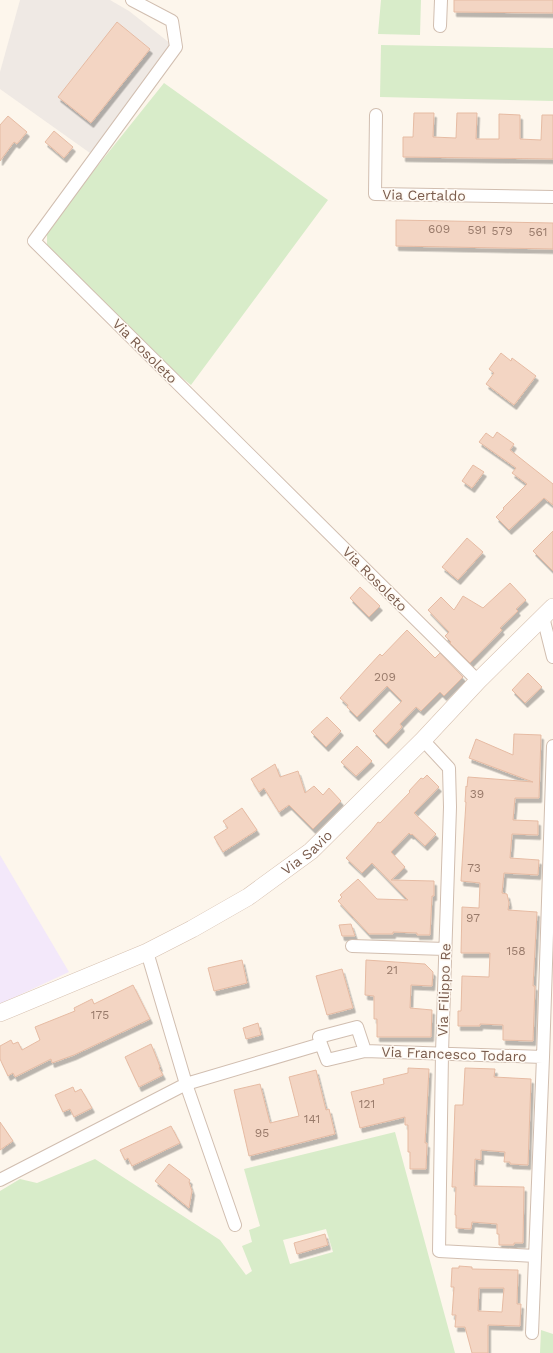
<svg xmlns="http://www.w3.org/2000/svg" width="553" height="1353" font-family="'Work Sans',sans-serif">
<defs>
<filter id="shadow"><feDropShadow dx="2.5" dy="4.5" stdDeviation="0" flood-color="#0004"/></filter>
</defs>
<rect width="100%" height="100%" fill="#fdf6ec"/>
<path fill="#efe9e4" d="M 20,0 L 110,0 L 129,11 L 171,44 L 90,153 L 0,89 L 0,72 Z"/>
<path fill="#f3e8fa" d="M 0,855 L 69,972 L 0,1004 Z"/>
<path fill="#d8ecc9" fill-rule="evenodd" d="M 381,0 L 421,0 L 420,35 L 378,34 Z
M 381,45 L 553,48 L 553,101 L 380,97 Z
M 164,83 L 328,200 L 191,385 L 137,342 L 47,247 L 47,229 Z
M 395,1132 L 455,1353 L 0,1353 L 0,1191 L 20,1179 L 37,1183 L 95,1159 L 220,1240 L 246,1275 L 252,1271 L 242,1246 L 252,1242 L 249,1230 L 260,1226 L 244,1169 ZM 326,1229 L 333,1252 L 290,1264 L 283,1240 Z
M 541,1330 L 553,1334 L 553,1353 L 540,1353 Z"/>
<path fill="#f3d5c3" stroke="#e6bba3" fill-rule="evenodd" filter="url(#shadow)" d="M 454,0 L 553,0 L 553,13 L 454,12 Z
M 117,22 L 150,49 L 91,123 L 58,97 Z
M 414,113 L 434,113 L 433,137 L 456,138 L 457,113 L 477,113 L 476,139 L 499,139 L 499,114 L 520,115 L 520,139 L 541,140 L 542,115 L 553,115 L 553,159 L 403,157 L 403,137 L 413,137 Z
M 8,116 L 27,132 L 17,144 L 14,142 L 0,161 L 0,125 Z
M 54,131 L 73,147 L 64,158 L 45,142 Z
M 396,220 L 553,223 L 553,249 L 396,246 Z
M 501,353 L 511,361 L 512,358 L 536,376 L 514,405 L 486,384 L 494,373 L 489,369 Z
M 497,432 L 514,444 L 510,450 L 553,484 L 553,505 L 544,498 L 509,530 L 496,517 L 504,509 L 503,508 L 527,484 L 512,473 L 516,468 L 479,442 L 486,433 L 493,438 Z
M 473,465 L 484,472 L 472,488 L 462,481 Z
M 553,531 L 553,571 L 533,551 Z
M 467,538 L 483,552 L 458,580 L 442,567 Z
M 510,583 L 526,600 L 516,609 L 518,611 L 500,628 L 502,630 L 470,663 L 450,643 L 451,642 L 445,636 L 449,632 L 428,610 L 441,597 L 454,610 L 463,596 L 483,608 Z
M 360,587 L 380,606 L 369,617 L 350,598 Z
M 407,630 L 435,658 L 440,653 L 463,677 L 444,696 L 440,692 L 421,711 L 416,707 L 400,724 L 402,727 L 386,744 L 373,731 L 402,701 L 387,686 L 357,717 L 347,707 L 348,705 L 340,698 L 368,667 L 380,654 L 382,656 Z
M 528,673 L 542,687 L 525,703 L 512,690 Z
M 327,717 L 341,731 L 326,747 L 311,732 Z
M 514,734 L 541,735 L 539,798 L 515,798 L 513,820 L 538,821 L 538,835 L 512,834 L 510,858 L 539,860 L 538,875 L 504,873 L 502,893 L 507,894 L 509,903 L 508,910 L 537,912 L 533,986 L 535,986 L 533,1041 L 503,1040 L 503,1025 L 480,1024 L 480,1026 L 458,1026 L 458,1011 L 461,1011 L 462,976 L 489,977 L 490,953 L 461,953 L 462,907 L 479,908 L 480,883 L 461,881 L 466,802 L 465,802 L 466,786 L 467,787 L 468,777 L 533,782 L 469,758 L 476,739 L 513,755 Z
M 357,746 L 372,761 L 356,776 L 341,762 Z
M 275,764 L 280,777 L 298,771 L 305,793 L 314,786 L 323,795 L 329,788 L 341,801 L 313,829 L 289,805 L 279,812 L 264,788 L 259,792 L 251,779 Z
M 427,775 L 439,787 L 414,813 L 436,834 L 425,846 L 412,834 L 411,835 L 409,833 L 391,852 L 405,867 L 391,880 L 434,881 L 434,896 L 432,896 L 430,935 L 417,935 L 417,933 L 393,932 L 393,934 L 369,934 L 338,901 L 342,897 L 340,895 L 358,879 L 377,899 L 408,900 L 372,863 L 362,873 L 346,858 L 371,831 L 378,822 L 380,823 L 410,792 L 409,791 L 421,778 L 423,779 Z
M 242,808 L 257,830 L 223,852 L 214,837 L 228,828 L 223,821 Z
M 351,924 L 355,936 L 342,936 L 339,925 Z
M 242,960 L 247,983 L 214,991 L 208,968 Z
M 366,960 L 425,964 L 433,972 L 432,986 L 411,985 L 410,1008 L 432,1010 L 431,1037 L 377,1037 L 377,1019 L 374,1019 L 374,996 L 365,995 Z
M 342,969 L 353,1008 L 327,1015 L 316,976 Z
M 133,985 L 150,1019 L 74,1055 L 52,1063 L 51,1059 L 15,1077 L 13,1073 L 8,1076 L 0,1059 L 0,1046 L 11,1040 L 13,1044 L 18,1042 L 22,1050 L 40,1040 L 35,1027 L 75,1011 L 74,1008 L 92,999 L 94,1004 Z
M 258,1023 L 261,1035 L 246,1039 L 243,1028 Z
M 151,1044 L 157,1059 L 160,1067 L 159,1068 L 163,1075 L 139,1087 L 125,1057 Z
M 408,1068 L 429,1069 L 425,1143 L 427,1143 L 426,1169 L 410,1169 L 410,1152 L 408,1152 L 408,1125 L 405,1125 L 405,1117 L 360,1128 L 351,1092 L 384,1084 L 383,1079 L 408,1073 Z
M 465,1068 L 495,1069 L 494,1077 L 531,1079 L 528,1165 L 510,1164 L 510,1162 L 504,1162 L 505,1152 L 481,1150 L 481,1160 L 475,1159 L 474,1186 L 524,1187 L 523,1243 L 514,1243 L 514,1245 L 499,1245 L 499,1234 L 497,1234 L 497,1224 L 472,1222 L 471,1229 L 456,1228 L 456,1215 L 455,1215 L 456,1187 L 452,1187 L 455,1105 L 463,1105 Z
M 316,1070 L 326,1110 L 329,1109 L 335,1134 L 249,1156 L 234,1090 L 260,1084 L 270,1123 L 299,1116 L 289,1077 Z
M 73,1087 L 75,1092 L 81,1089 L 92,1108 L 74,1117 L 70,1109 L 63,1112 L 55,1095 Z
M 0,1122 L 13,1141 L 0,1150 Z
M 171,1126 L 180,1143 L 132,1166 L 128,1158 L 125,1160 L 120,1150 Z
M 169,1164 L 190,1180 L 189,1182 L 192,1191 L 189,1208 L 155,1181 Z
M 325,1234 L 328,1245 L 297,1254 L 294,1243 Z
M 459,1266 L 472,1267 L 472,1269 L 518,1270 L 517,1304 L 521,1304 L 520,1326 L 488,1325 L 488,1353 L 472,1353 L 465,1327 L 455,1327 L 456,1315 L 452,1315 L 454,1287 L 451,1287 L 452,1268 L 459,1268 ZM 479,1288 L 504,1288 L 502,1312 L 478,1311 Z"/>
<g fill="none" stroke-linecap="round" stroke-linejoin="round">
<defs>
<path id="street" d="M 132,0 L 172,21 L 176,47 L 34,241 L 478,681
M 440,26 L 441,0
M 376,115 L 375,194 L 553,197
M 543,617 L 553,657
M 423,740 L 449,768 L 450,807 L 442,1053 L 439,1251 L 535,1256
M 352,946 L 445,949
M 147,952 L 186,1084 L 235,1225
M 365,1051 L 543,1057
M 0,1180 L 186,1084 L 321,1044 L 327,1060 L 365,1051 L 357,1027 L 319,1037 L 321,1044
M 532,1333 L 543,1057 L 553,746"/>
<g id="secondary">
<path id="s1" d="M 0,1013 L 147,952 L 192,929 L 248,897 L 311,851 L 423,740 L 478,681 L 553,607"/>
</g>
</defs>
<use href="#street" stroke="#d1beb0" stroke-width="14"/>
<use href="#secondary" stroke="#d6c0b0" stroke-width="18"/>
<use href="#street" stroke="#fff" stroke-width="12"/>
<use href="#secondary" stroke="#fff" stroke-width="17"/>
</g>
<g text-anchor="middle" stroke-width="3" stroke-linejoin="round" paint-order="stroke">
<g font-size="12" fill="#987a6a">
<text x="439" y="233">609</text>
<text x="477" y="234">591</text>
<text x="502" y="235">579</text>
<text x="538" y="236">561</text>
<text x="385" y="681">209</text>
<text x="477" y="798">39</text>
<text x="474" y="872">73</text>
<text x="473" y="922">97</text>
<text x="516" y="955">158</text>
<text x="392" y="974">21</text>
<text x="100" y="1019">175</text>
<text x="367" y="1108">121</text>
<text x="312" y="1123">141</text>
<text x="262" y="1137">95</text>
</g>
<g font-size="14" fill="#7a5c4d" stroke="#fffaf3">
<text transform="translate(424 195) rotate(1)" y="5">Via Certaldo</text>
<text transform="translate(145 351) rotate(45)" y="5">Via Rosoleto</text>
<text transform="translate(375 579) rotate(45)" y="5">Via Rosoleto</text>
<text dy="5" stroke="none"><textPath href="#s1" startOffset="348">Via Savio</textPath></text>
<text transform="translate(444 990) rotate(-88)" y="5">Via Filippo Re</text>
<text transform="translate(454 1054) rotate(2)" y="5">Via Francesco Todaro</text>
</g>
</g>
</svg>
